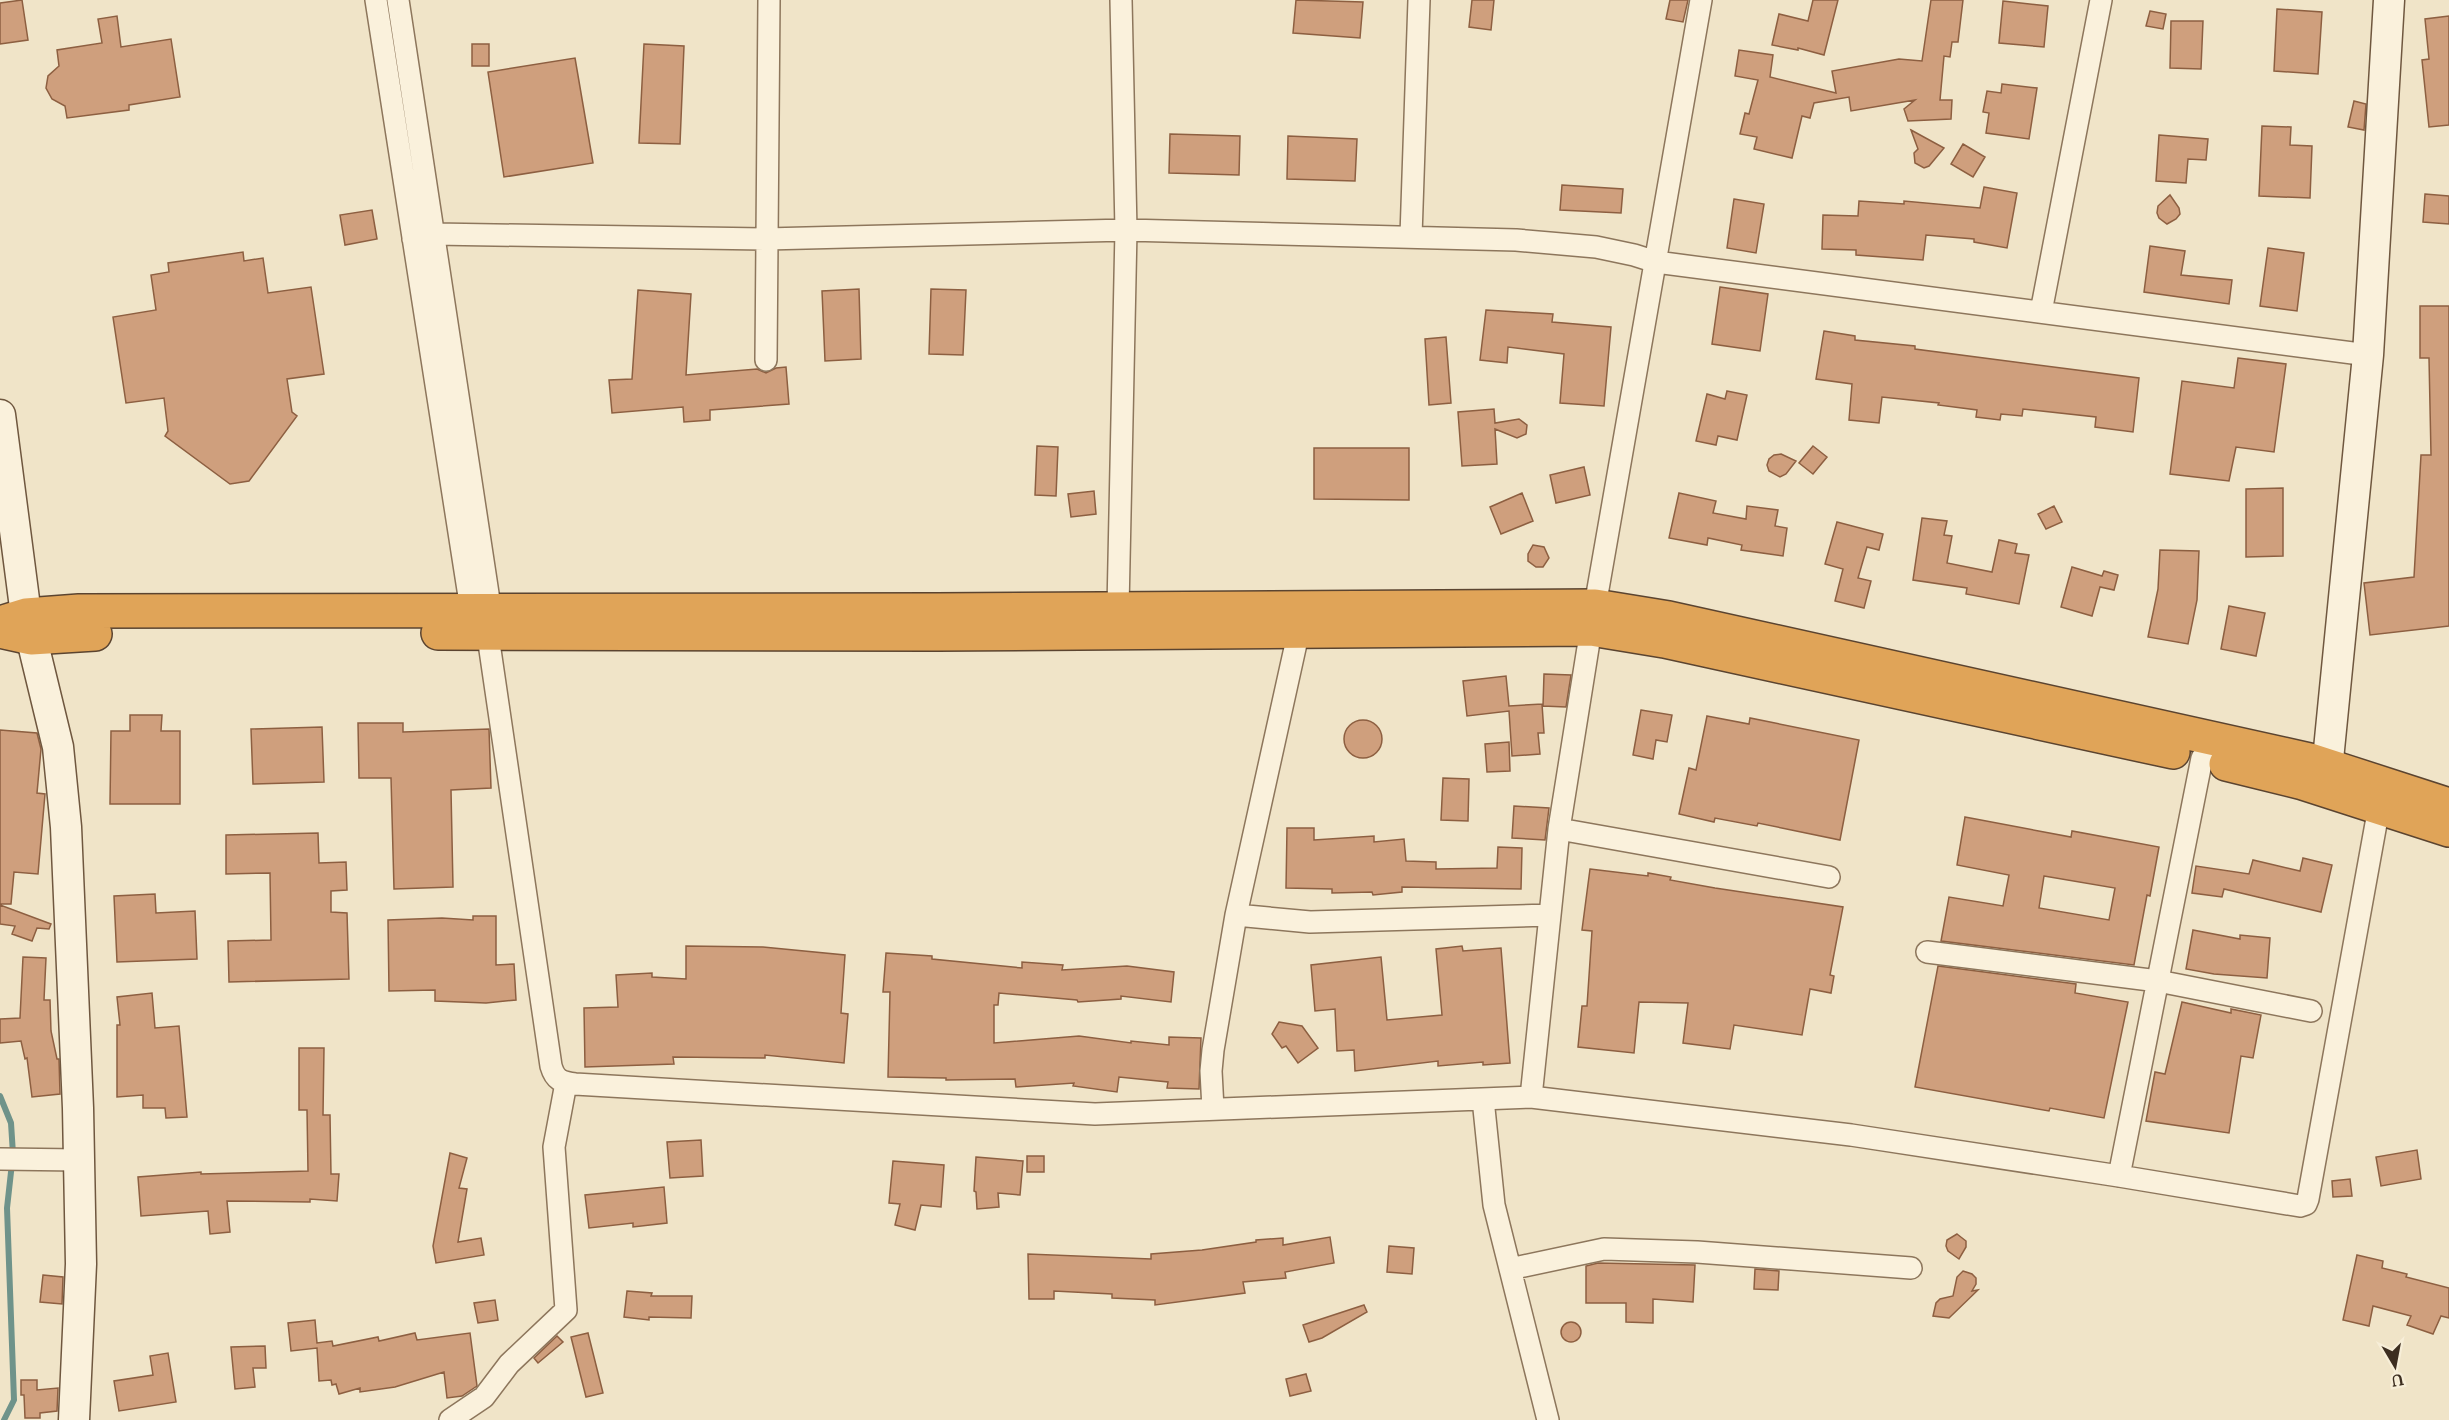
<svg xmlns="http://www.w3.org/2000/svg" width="2449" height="1420" font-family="Lora,serif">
<rect width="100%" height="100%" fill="#f0e4c8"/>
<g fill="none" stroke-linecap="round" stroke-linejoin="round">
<path stroke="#6f938a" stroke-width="6" d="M 0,1096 L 11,1123 L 13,1154 L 7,1208 L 14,1400 L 4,1420"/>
</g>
<path fill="#cf9f7d" stroke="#8d5f41" stroke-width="1.5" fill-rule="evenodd" d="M 22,0 L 28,40 L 0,44 L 0,3 Z
M 1296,0 L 1363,2 L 1360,38 L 1293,33 Z
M 1472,0 L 1494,0 L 1491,30 L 1469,27 Z
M 1670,0 L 1688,0 L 1683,22 L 1666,19 Z
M 1813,0 L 1838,0 L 1824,55 L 1798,48 L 1798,50 L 1772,45 L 1779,14 L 1808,21 Z
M 1931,0 L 1963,0 L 1958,42 L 1952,42 L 1950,57 L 1944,56 L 1940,100 L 1952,100 L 1951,119 L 1908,121 L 1904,109 L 1915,100 L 1851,111 L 1849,97 L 1814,103 L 1810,118 L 1802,116 L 1792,158 L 1754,149 L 1757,137 L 1740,134 L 1745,113 L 1749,114 L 1758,80 L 1735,76 L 1739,50 L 1773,55 L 1770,77 L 1836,93 L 1832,71 L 1899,59 L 1922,61 Z
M 2003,1 L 2048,6 L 2044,47 L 1999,43 Z
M 2277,9 L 2322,12 L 2318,74 L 2274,71 Z
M 2150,11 L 2166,14 L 2163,29 L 2146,26 Z
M 117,16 L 121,47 L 171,39 L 180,97 L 129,105 L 129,110 L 67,118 L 65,106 L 52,99 L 46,88 L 48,76 L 59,66 L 57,50 L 102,43 L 98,19 Z
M 2449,16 L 2449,125 L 2429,127 L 2422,60 L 2429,59 L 2425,19 Z
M 2171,21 L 2203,21 L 2201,69 L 2170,68 Z
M 472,44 L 489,44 L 489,66 L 472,66 Z
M 644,44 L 684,46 L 680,144 L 639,143 Z
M 575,58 L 593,163 L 504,177 L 488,72 Z
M 2002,84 L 2037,88 L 2029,139 L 1986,133 L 1989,113 L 1983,112 L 1987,91 L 2001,93 Z
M 2354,101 L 2366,104 L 2364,130 L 2348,127 Z
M 2262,126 L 2291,127 L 2290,145 L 2312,146 L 2310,198 L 2259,196 Z
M 1911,130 L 1944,148 L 1929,166 L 1924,168 L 1915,163 L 1914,153 L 1918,149 Z
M 1170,134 L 1240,136 L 1239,175 L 1169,173 Z
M 2159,135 L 2208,139 L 2206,160 L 2188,159 L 2186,183 L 2156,181 Z
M 1288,136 L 1357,139 L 1355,181 L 1287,179 Z
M 1963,144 L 1985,157 L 1973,177 L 1951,164 Z
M 1562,185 L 1623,189 L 1621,213 L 1560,210 Z
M 1984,187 L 2017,193 L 2007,248 L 1974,242 L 1974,239 L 1926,235 L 1923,260 L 1856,255 L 1856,250 L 1822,249 L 1823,215 L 1858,216 L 1859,201 L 1904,204 L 1904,201 L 1980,208 Z
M 2425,194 L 2449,196 L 2449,224 L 2423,222 Z
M 2170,195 L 2179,208 L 2180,214 L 2176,219 L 2167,224 L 2159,218 L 2157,213 L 2158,206 Z
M 1734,199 L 1764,204 L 1756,253 L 1727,248 Z
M 372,210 L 377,239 L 345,245 L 340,215 Z
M 2150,246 L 2185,251 L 2181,275 L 2232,280 L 2229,304 L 2144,292 Z
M 2268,248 L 2304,253 L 2297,311 L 2260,306 Z
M 243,252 L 244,261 L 263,258 L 268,293 L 311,287 L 324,374 L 287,379 L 292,412 L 297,416 L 249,481 L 230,484 L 165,436 L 168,431 L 164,398 L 126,403 L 113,317 L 156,310 L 151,275 L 169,272 L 168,263 Z
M 1720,287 L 1768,294 L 1760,351 L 1712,344 Z
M 859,289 L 861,359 L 825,361 L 822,291 Z
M 931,289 L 966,290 L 963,355 L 929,354 Z
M 638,290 L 691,294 L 686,375 L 757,369 L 766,373 L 776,368 L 786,367 L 789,404 L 710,410 L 710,420 L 684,422 L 683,407 L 612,413 L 609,380 L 632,379 Z
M 2420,306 L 2449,306 L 2449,626 L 2370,635 L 2364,583 L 2414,577 L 2421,455 L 2431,455 L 2429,358 L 2420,358 Z
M 1486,310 L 1553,314 L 1552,322 L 1611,327 L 1604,406 L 1560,403 L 1564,354 L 1508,347 L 1507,363 L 1480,360 Z
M 1824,331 L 1855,336 L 1855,340 L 1915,346 L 1915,349 L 2139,378 L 2133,432 L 2095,427 L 2096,417 L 2023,409 L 2022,416 L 2001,414 L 2000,420 L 1976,417 L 1977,410 L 1938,405 L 1939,403 L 1882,397 L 1879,423 L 1849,420 L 1852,384 L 1816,379 Z
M 1446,337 L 1451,403 L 1429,405 L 1425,339 Z
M 2238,358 L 2286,364 L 2274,452 L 2236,447 L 2229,481 L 2170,474 L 2182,381 L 2234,388 Z
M 1727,391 L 1747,395 L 1737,440 L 1718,436 L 1716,445 L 1696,441 L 1707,394 L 1725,399 Z
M 1494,409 L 1495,423 L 1519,419 L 1527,425 L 1526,434 L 1517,438 L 1495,429 L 1497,464 L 1462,466 L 1458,412 Z
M 1037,446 L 1058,447 L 1056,496 L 1035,495 Z
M 1813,446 L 1827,457 L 1813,474 L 1799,463 Z
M 1314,448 L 1409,448 L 1409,500 L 1314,499 Z
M 1781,454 L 1796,461 L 1786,474 L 1780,477 L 1769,471 L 1767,465 L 1769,459 L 1774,455 Z
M 1584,467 L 1590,495 L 1556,503 L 1550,475 Z
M 2283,488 L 2283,556 L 2246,557 L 2246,489 Z
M 1094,491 L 1096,514 L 1071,517 L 1068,494 Z
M 1522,493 L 1533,521 L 1501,534 L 1490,507 Z
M 1679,493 L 1716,501 L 1713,513 L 1746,519 L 1747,506 L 1778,510 L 1775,526 L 1787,528 L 1783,556 L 1741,550 L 1742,545 L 1708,538 L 1707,545 L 1669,538 Z
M 2054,506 L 2062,522 L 2046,529 L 2038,514 Z
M 1922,518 L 1947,521 L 1944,535 L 1952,536 L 1947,563 L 1992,572 L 1999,540 L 2017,544 L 2015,553 L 2029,555 L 2019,604 L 1966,594 L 1967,588 L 1913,580 Z
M 1837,522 L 1883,534 L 1879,550 L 1867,547 L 1858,578 L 1871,581 L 1864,608 L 1835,601 L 1843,569 L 1825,564 Z
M 1533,545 L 1544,547 L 1549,558 L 1543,567 L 1536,567 L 1528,561 L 1528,554 Z
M 2160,550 L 2199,551 L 2197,600 L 2188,644 L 2148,637 L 2158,589 Z
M 2072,567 L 2102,576 L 2104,571 L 2118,575 L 2114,590 L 2100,587 L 2092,616 L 2061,607 Z
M 2229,606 L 2265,613 L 2256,656 L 2221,649 Z
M 1544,674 L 1571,675 L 1566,707 L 1543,706 Z
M 1506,676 L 1509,706 L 1542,704 L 1544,733 L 1538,733 L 1540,754 L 1512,756 L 1509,711 L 1467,716 L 1463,681 Z
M 1641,710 L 1672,715 L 1667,742 L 1656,740 L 1653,759 L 1633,755 Z
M 130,715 L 162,715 L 161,731 L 180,731 L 180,804 L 110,804 L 111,731 L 130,731 Z
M 1707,716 L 1749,724 L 1750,718 L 1859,740 L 1840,840 L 1758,823 L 1757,826 L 1715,818 L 1714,822 L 1679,814 L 1689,768 L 1696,770 Z
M1344 739a19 19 0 1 1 38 0a19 19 0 1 1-38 0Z
M 358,723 L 403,723 L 403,732 L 489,729 L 491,788 L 451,790 L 453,887 L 394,889 L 391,778 L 359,778 Z
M 322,727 L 324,782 L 253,784 L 251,729 Z
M 0,730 L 37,733 L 41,749 L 37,793 L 45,794 L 38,874 L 14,872 L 11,904 L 0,904 Z
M 1509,742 L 1510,771 L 1487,772 L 1485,744 Z
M 1443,778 L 1469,779 L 1468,821 L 1441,820 Z
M 1514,806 L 1549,808 L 1545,840 L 1512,838 Z
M 1965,817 L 2071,837 L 2072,831 L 2159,847 L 2150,896 L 2147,895 L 2134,965 L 1941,941 L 1949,897 L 2003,906 L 2009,875 L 1957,865 ZM 2044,876 L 2115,888 L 2109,920 L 2039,908 Z
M 1287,828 L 1314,828 L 1314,840 L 1374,836 L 1374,842 L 1404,839 L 1406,861 L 1436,862 L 1436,869 L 1497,868 L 1498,847 L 1522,848 L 1521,889 L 1402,887 L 1402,892 L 1373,895 L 1372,892 L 1332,893 L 1332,889 L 1286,888 Z
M 318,833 L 319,863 L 346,862 L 347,890 L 331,891 L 331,912 L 347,913 L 349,979 L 229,982 L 228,941 L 271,940 L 270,873 L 226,874 L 226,835 Z
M 2303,858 L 2332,865 L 2321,912 L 2224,889 L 2222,897 L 2192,893 L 2196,866 L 2249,874 L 2253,860 L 2300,871 Z
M 1590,869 L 1648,876 L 1648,873 L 1671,877 L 1670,880 L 1715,888 L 1843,907 L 1830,975 L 1834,976 L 1831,993 L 1810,989 L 1802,1035 L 1734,1025 L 1730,1049 L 1683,1043 L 1688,1003 L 1639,1002 L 1634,1053 L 1578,1047 L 1582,1006 L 1587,1006 L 1592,931 L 1582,930 Z
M 155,894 L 156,913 L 195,911 L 197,959 L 117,962 L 114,896 Z
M 0,905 L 51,924 L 49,929 L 37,928 L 32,941 L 12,934 L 15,926 L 0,924 Z
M 473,916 L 496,916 L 496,965 L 514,964 L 516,1000 L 486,1003 L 435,1001 L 435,990 L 389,991 L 388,920 L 442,918 L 473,920 Z
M 2193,930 L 2240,939 L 2240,935 L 2270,938 L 2267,978 L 2214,974 L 2186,969 Z
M 686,946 L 763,947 L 845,955 L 841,1013 L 848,1014 L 844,1063 L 765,1055 L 765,1058 L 673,1057 L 674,1064 L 585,1067 L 584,1008 L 618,1007 L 616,975 L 652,973 L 652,977 L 686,979 Z
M 1462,946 L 1463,951 L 1501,948 L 1510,1063 L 1483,1065 L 1483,1062 L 1438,1066 L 1438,1061 L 1355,1071 L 1354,1050 L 1337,1051 L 1335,1009 L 1315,1011 L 1311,965 L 1381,957 L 1387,1020 L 1442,1015 L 1436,949 Z
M 886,953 L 932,956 L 932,959 L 1022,968 L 1022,962 L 1063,965 L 1062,970 L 1127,966 L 1174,972 L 1171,1002 L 1121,996 L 1121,999 L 1078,1002 L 1077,1000 L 999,993 L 998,1005 L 994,1005 L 994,1043 L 1079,1036 L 1131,1043 L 1131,1041 L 1169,1045 L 1169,1037 L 1201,1038 L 1199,1089 L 1167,1088 L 1168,1082 L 1119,1077 L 1117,1092 L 1073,1086 L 1074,1083 L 1016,1087 L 1015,1079 L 946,1080 L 946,1078 L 888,1077 L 890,992 L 883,992 Z
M 23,957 L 46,958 L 44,1000 L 50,1000 L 51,1031 L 57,1059 L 59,1059 L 60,1094 L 32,1097 L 27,1058 L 25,1059 L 21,1041 L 0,1043 L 0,1019 L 20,1018 Z
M 1938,966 L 2076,984 L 2075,993 L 2128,1002 L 2104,1118 L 2050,1108 L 2049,1111 L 1915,1087 Z
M 152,993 L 155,1028 L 179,1026 L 187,1117 L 166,1118 L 165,1108 L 143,1108 L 143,1095 L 117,1097 L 117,1025 L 120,1025 L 117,997 Z
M 2182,1002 L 2231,1013 L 2231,1009 L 2261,1015 L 2253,1058 L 2241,1056 L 2229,1133 L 2146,1121 L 2155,1072 L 2165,1074 Z
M 1279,1022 L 1302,1026 L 1318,1048 L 1298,1063 L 1286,1046 L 1282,1048 L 1272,1034 Z
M 299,1048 L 324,1048 L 323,1115 L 330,1115 L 331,1174 L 339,1174 L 337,1201 L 310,1199 L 310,1202 L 227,1201 L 230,1232 L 210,1234 L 208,1211 L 141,1216 L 138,1177 L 201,1172 L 201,1174 L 308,1171 L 307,1110 L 299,1110 Z
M 701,1140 L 703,1176 L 670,1178 L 667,1142 Z
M 2417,1150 L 2421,1179 L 2381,1186 L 2376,1157 Z
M 450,1153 L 467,1158 L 459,1188 L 467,1189 L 458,1242 L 481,1238 L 484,1255 L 436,1263 L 433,1246 Z
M 1027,1156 L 1044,1156 L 1044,1172 L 1027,1172 Z
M 976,1157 L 1023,1161 L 1020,1195 L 998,1193 L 999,1207 L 977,1209 L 976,1192 L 974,1191 Z
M 893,1161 L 944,1165 L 941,1207 L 921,1205 L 915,1230 L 895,1225 L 900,1204 L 889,1203 Z
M 2350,1179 L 2352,1196 L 2333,1197 L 2332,1181 Z
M 664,1187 L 667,1223 L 633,1227 L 633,1223 L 589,1228 L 585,1195 Z
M 1957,1234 L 1966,1241 L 1966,1247 L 1959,1259 L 1948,1251 L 1946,1246 L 1947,1240 Z
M 1330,1237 L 1334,1263 L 1285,1272 L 1286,1278 L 1243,1282 L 1245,1293 L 1155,1305 L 1155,1300 L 1112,1298 L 1112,1294 L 1054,1291 L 1054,1299 L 1029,1299 L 1028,1254 L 1151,1259 L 1151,1254 L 1202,1250 L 1256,1242 L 1256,1240 L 1283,1238 L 1283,1245 Z
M 1389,1246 L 1414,1248 L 1412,1274 L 1387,1272 Z
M 2357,1255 L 2383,1261 L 2382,1268 L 2407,1274 L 2406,1277 L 2449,1288 L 2449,1318 L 2441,1316 L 2433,1334 L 2407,1325 L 2411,1316 L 2373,1306 L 2369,1326 L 2343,1320 Z
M 1598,1263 L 1695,1265 L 1693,1302 L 1653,1299 L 1653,1323 L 1626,1322 L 1626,1303 L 1586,1303 L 1586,1266 Z
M 1755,1269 L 1779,1271 L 1778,1290 L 1754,1289 Z
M 1963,1271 L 1972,1274 L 1976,1278 L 1976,1284 L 1972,1291 L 1978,1290 L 1949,1318 L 1933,1316 L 1936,1303 L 1940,1299 L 1953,1296 L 1957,1277 Z
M 43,1275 L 63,1277 L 62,1304 L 40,1302 Z
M 627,1291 L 652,1293 L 651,1296 L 692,1296 L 691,1318 L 649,1317 L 649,1320 L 624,1317 Z
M 495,1300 L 498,1320 L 478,1323 L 474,1303 Z
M 1364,1305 L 1367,1312 L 1322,1338 L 1309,1342 L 1303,1325 Z
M 315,1320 L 317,1343 L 332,1341 L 333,1346 L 378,1337 L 379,1341 L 415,1333 L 417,1340 L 470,1333 L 477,1386 L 462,1396 L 447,1398 L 444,1372 L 395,1387 L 360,1392 L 360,1388 L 339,1394 L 336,1384 L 332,1385 L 331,1380 L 319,1381 L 317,1348 L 291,1351 L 288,1323 Z
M1561 1332a10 10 0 1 1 20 0a10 10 0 1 1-20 0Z
M 588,1333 L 603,1393 L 586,1397 L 571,1337 Z
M 557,1336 L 563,1342 L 538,1363 L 534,1358 Z
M 265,1346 L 266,1368 L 253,1368 L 255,1387 L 235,1389 L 231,1347 Z
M 168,1353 L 176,1402 L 119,1411 L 114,1381 L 153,1375 L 150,1356 Z
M 1306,1374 L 1311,1391 L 1290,1396 L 1286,1379 Z
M 21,1380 L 37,1380 L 37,1390 L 58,1388 L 57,1411 L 40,1413 L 40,1418 L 25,1418 L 24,1395 L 21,1395 Z"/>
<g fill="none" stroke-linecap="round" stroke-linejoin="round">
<defs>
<path id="street" d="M 376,0 L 473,622
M 398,0 L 494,633 L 489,643 L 551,1066 C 555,1080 561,1082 575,1084 L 1095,1114 L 1531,1097 L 1851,1135 L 2119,1176 L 2300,1206 L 2306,1204 L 2308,1199 L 2379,807
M 1411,236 L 1419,0
M 413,239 L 434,234 L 766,239 L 1126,230 L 1516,240 L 1596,247 L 1634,255 L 1656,262 L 2368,355
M 2041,312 L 2101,0
M 766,360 L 769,0
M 1118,608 L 1126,230 L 1121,0
M 1559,829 L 1829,877
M 1236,915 L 1310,922 L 1550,915
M 1927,952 L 2158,981 L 2311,1011
M 1531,1097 L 1559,829 L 1591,629 L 1701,0
M 1483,1099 L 1494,1205 L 1548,1420
M 1213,1109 L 1211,1071 L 1213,1050 L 1236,915 L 1299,630
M 0,1159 L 79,1160
M 2119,1176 L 2202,758
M 1510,1269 L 1604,1249 L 1697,1252 L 1911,1268
M 450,1420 L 484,1397 L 509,1364 L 566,1310 L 554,1147 L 566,1083"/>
<path id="secondary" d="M 0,415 L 26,615 L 58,747 L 66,827 L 78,1108 L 81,1264 L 74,1420
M 2325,790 L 2368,355 L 2389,0"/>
<path id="highway" d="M 0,623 L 26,615 L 79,611 L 937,610 L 1595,606 L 1669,618 L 2310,760 L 2449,805
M 0,631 L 31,638 L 95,634
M 438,633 L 937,634 L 1591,629 L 1664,641 L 2173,752
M 2226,764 L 2303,783 L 2449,830"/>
</defs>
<use href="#street" stroke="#8d765c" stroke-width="24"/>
<use href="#secondary" stroke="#6f573f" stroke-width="33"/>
<use href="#highway" stroke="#5b4430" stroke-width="36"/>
<use href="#street" stroke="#faf1dc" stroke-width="21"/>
<use href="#secondary" stroke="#faf1dc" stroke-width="30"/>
<use href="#highway" stroke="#e0a458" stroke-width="33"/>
</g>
<g transform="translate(2395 1366) rotate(170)" stroke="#f7eed8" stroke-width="4.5" paint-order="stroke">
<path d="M0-4.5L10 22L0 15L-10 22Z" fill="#3d2e20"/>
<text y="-9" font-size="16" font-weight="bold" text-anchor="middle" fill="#3d2e20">U</text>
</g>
</svg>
